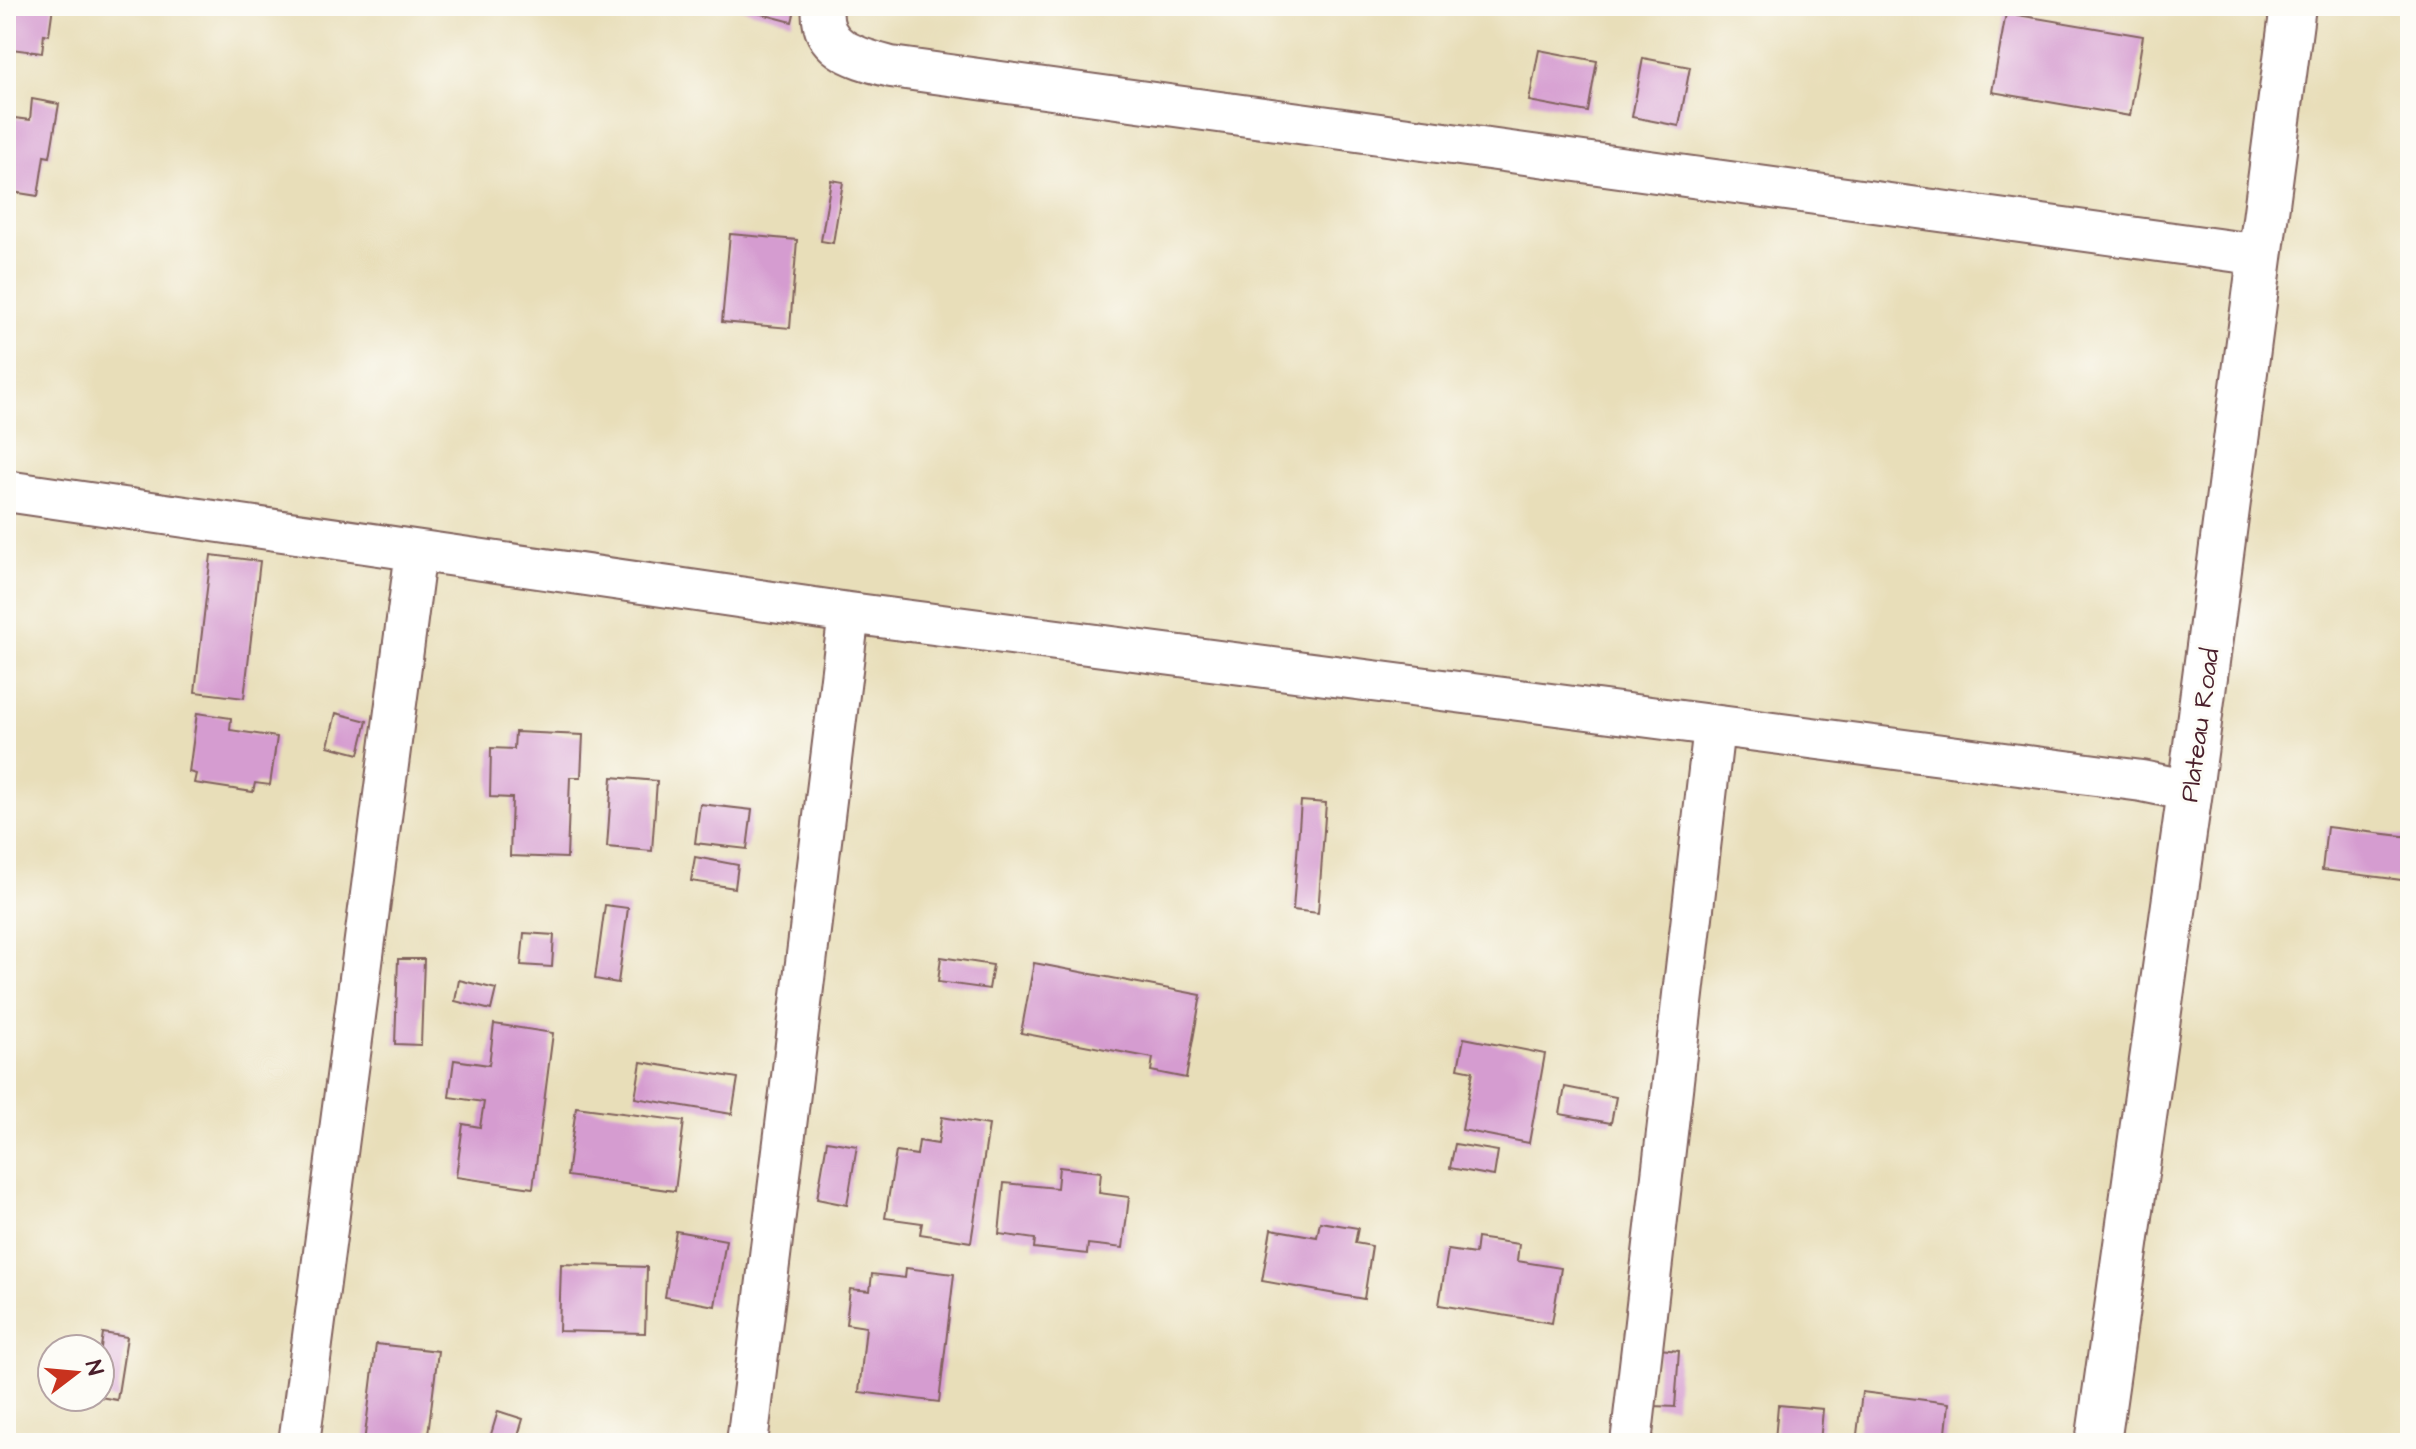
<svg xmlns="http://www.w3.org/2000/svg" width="2416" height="1449" font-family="'Architects Daughter',sans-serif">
<rect width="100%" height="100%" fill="#fdfcf7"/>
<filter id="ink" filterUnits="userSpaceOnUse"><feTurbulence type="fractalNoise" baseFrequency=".0125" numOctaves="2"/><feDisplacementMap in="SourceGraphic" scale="16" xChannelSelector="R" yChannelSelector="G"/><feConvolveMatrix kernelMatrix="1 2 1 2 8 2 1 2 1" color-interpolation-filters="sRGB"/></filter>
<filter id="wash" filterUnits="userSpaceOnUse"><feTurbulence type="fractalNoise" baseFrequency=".006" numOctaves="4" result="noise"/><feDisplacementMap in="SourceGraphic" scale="32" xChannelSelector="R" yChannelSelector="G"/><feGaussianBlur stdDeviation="1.8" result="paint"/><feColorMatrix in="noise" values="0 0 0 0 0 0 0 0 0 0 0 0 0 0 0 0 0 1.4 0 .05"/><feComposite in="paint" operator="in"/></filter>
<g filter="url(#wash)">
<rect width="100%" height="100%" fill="#e8deb9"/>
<g id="blocks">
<path fill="#d59cd0" d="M 6,6 L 53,6 L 49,35 L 44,34 L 42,53 L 11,49 L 13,27 L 6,26 Z
M 731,6 L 796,6 L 792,22 Z
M 2006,13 L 2143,36 L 2130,116 L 1992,92 Z
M 1539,50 L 1597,61 L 1588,112 L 1529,101 Z
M 1643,58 L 1690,67 L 1679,126 L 1632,117 Z
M 32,99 L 59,104 L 50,157 L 44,156 L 38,196 L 6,191 L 6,117 L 30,120 Z
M 831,180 L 843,182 L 833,243 L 821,241 Z
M 730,234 L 797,240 L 790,328 L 722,322 Z
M 211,555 L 260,561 L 244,698 L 195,692 Z
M 197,713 L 231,718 L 230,730 L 277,737 L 270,785 L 255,783 L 253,792 L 194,783 L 196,774 L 189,772 Z
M 336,713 L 367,721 L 359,754 L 328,746 Z
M 515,732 L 583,735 L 581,777 L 570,777 L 567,858 L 510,856 L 512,798 L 490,797 L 491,748 L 514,749 Z
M 612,777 L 657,781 L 652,851 L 607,847 Z
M 1301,801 L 1326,803 L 1318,913 L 1293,910 Z
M 700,804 L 752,810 L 747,849 L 695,843 Z
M 2327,827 L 2410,837 L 2410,881 L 2322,870 Z
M 695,857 L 738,865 L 735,888 L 691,881 Z
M 605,905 L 628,908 L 618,983 L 595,979 Z
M 524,933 L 554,935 L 552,967 L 521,965 Z
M 941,957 L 993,965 L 989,989 L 938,982 Z
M 398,959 L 424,959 L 421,1045 L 395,1044 Z
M 1034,963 L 1201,995 L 1186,1078 L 1151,1071 L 1153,1058 L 1021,1033 Z
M 459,980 L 496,989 L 491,1010 L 455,1001 Z
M 494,1024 L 553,1033 L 533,1188 L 456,1177 L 463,1124 L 480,1127 L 484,1102 L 449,1097 L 454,1060 L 489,1065 Z
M 1464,1038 L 1545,1054 L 1529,1143 L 1462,1130 L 1473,1071 L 1458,1068 Z
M 641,1062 L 738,1078 L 732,1114 L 635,1098 Z
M 1565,1087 L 1616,1097 L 1611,1123 L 1560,1114 Z
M 576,1107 L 684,1121 L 675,1191 L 567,1176 Z
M 942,1117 L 989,1125 L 971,1242 L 920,1234 L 922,1223 L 885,1218 L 896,1152 L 917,1155 L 919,1141 L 938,1144 Z
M 827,1141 L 857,1146 L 847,1205 L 817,1199 Z
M 1455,1144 L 1498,1151 L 1494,1176 L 1450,1168 Z
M 1059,1167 L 1101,1172 L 1099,1193 L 1129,1197 L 1123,1248 L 1088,1244 L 1087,1254 L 1034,1248 L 1035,1239 L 999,1234 L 1004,1183 L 1057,1188 Z
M 1320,1222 L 1358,1228 L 1355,1243 L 1372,1246 L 1364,1299 L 1262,1281 L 1271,1229 L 1317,1237 Z
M 676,1231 L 726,1240 L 715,1306 L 665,1297 Z
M 1477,1238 L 1519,1244 L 1517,1261 L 1561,1268 L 1552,1323 L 1439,1305 L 1448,1250 L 1475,1254 Z
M 561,1264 L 647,1267 L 645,1333 L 559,1331 Z
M 906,1268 L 954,1274 L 939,1402 L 859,1392 L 866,1327 L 846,1324 L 850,1289 L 870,1291 L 872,1274 L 905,1278 Z
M 103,1333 L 127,1337 L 117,1400 L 100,1397 L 100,1354 Z
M 376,1344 L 438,1351 L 427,1443 L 364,1443 Z
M 1659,1349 L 1679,1351 L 1675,1407 L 1655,1406 Z
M 1862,1392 L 1949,1403 L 1945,1443 L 1905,1440 L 1905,1443 L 1856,1443 Z
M 1778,1405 L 1823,1409 L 1820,1443 L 1775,1440 Z
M 498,1411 L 523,1419 L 516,1443 L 489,1441 Z"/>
</g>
</g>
<g filter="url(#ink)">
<use href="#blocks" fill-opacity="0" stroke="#81625d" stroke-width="2"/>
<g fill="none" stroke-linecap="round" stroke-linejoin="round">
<defs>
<path id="minor" d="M 823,6 C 818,50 858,58 891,67 L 2261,255
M 6,491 L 849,613 L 2142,781 L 2190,791
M 299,1443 L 416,551
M 747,1443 L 849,613
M 1631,1443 L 1714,727"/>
<path id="tertiary" d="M 2098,1443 L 2190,791 L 2293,6"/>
</defs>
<use href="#minor" stroke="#81625d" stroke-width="44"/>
<use href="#tertiary" stroke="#81625d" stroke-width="48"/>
<use href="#minor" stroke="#fff" stroke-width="40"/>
<use href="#tertiary" stroke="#fff" stroke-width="44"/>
</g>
</g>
<g text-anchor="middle" stroke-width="6" stroke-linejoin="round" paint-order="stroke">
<g font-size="26" fill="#4a1f2b" stroke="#fdfcf7">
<text transform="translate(2199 725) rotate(-82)" y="9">Plateau Road</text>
</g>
</g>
<rect width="2416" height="1449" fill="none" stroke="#fdfcf7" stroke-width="32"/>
<g transform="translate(76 1373) rotate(74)"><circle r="38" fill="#fdfcf7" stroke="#b5a4a5" stroke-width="2"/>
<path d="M0-6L14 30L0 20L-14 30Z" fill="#c8321e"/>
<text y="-12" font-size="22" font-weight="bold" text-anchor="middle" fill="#4a1f2b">N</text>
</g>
</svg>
